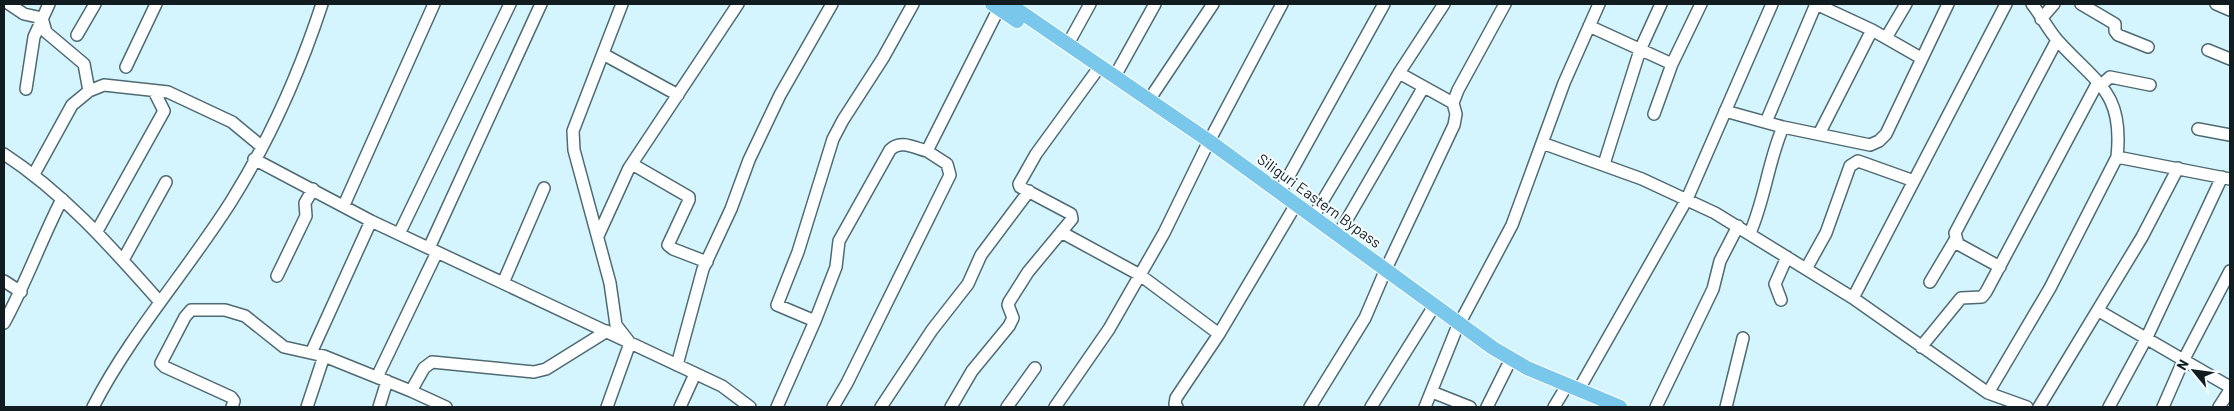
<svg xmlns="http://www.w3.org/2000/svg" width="2234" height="411" font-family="Barlow,sans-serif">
<rect width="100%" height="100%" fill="#d5f5fe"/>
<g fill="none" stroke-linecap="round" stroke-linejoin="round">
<defs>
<path id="minor" d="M 9,4 L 24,14 L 42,18 L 46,32 L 84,64 L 89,91
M 1816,4 L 1872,30 L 1921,58
M 2032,4 C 2041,15 2048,30 2058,41 C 2097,84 2124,92 2117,157 L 2230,179
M 2081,4 L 2115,24 L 2115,31 L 2118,35 L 2148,47
M 2216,4 L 2230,10
M 2041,19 L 2054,4
M 1589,26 L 1672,64
M 77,35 L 95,4
M 1886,38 L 1906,4
M 1068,44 L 1090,4
M 2208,50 L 2230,59
M 603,54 L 678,95
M 126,67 L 156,4
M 1399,73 L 1453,103
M 1115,76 L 1155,4
M 2100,86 L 2110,77 L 2150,85
M 26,89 L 34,37 L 49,4
M 1149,100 L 1213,4
M 1725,111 L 1783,127 L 1870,145 L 1879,141 L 1886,134 L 1948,4
M 1654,114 L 1672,64 L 1701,4
M 1766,122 L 1816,4
M 2198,129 L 2230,135
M 1819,134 L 1872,30
M 1542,143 L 1642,179 L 1715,213 L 1853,298 L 1988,393 L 2027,407
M 4,154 C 65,194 112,248 160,302
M 254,159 L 371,221 L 722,386 L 750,407
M 632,164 L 689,197 L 689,200 L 668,245 L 673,249 L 707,262
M 1604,164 L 1640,50 L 1661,4
M 34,174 L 72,105 L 89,91 L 104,85 L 168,92 L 232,122 L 261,146
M 1280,192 L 1384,4
M 344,205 L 434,4
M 1313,217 L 1399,73 L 1444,4
M 97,231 L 164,111 L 154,91
M 1061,232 L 1140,275 L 1219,334
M 1750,233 C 1765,199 1768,162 1783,127
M 399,234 L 510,4
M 1338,235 L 1423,88
M 598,236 L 629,168 L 738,4
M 429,248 L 541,4
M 123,260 L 166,182
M 2000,267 L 1958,244 L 1955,233 L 2057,40
M 1386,269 L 1454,125 L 1456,114 L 1453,103 L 1458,90 L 1505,4
M 1806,269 L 1826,233 L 1850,166 L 1858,161 L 1914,181
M 277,276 L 306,216 L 305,203 L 313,189
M 4,281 L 21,292
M 1930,282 L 1955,240
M 503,283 L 544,188
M 1853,298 L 2006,4
M 1781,300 L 1775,284 L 1787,257
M 2099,311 L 2230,387
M 815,321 L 836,267 L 839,241 L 890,150 C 900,139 915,148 927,151
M 4,323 C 26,283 41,240 62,199
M 1921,347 L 1961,298 L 1982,297 L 1986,292 L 2098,82
M 311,353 L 371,221
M 677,365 L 703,269 L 731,209 L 749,160 L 780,95 L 832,4
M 377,377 L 437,252
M 1579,389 L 1687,199 L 1772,4
M 411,391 L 446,407
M 1432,392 L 1470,407
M 1988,393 L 2050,288 L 2117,157
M 93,407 C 131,333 188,270 232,200 C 270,139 300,71 322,4
M 232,407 L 234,401 L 231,397 L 165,367 L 161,363 L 185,317 L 191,310 L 225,310 L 245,316 L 284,347 L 324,356 L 411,391 L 424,368 L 432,362 L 534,372 L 546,369 L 607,331
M 307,407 L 324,356
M 379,407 L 387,381
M 607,407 L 630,343 L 616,325 L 610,283 L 574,150 L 573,131 L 622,4
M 680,407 L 695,374
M 777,407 L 815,321 L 777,305 L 798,252 L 833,139 L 843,120 L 883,58 L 913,4
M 833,407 L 847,383 L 950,175 L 947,164 L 927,151 L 999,8
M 881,407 L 932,330 L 968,284 L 981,255 L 1029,191
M 951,407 L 972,371 L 1009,326 L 1013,318 L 1008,305 L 1009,302 L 1028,272 L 1072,219 L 1071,214 L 1020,187 L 1019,184 L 1036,154 L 1095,73
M 1007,407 L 1035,368
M 1055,407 L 1109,329 L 1164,233 L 1205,149 L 1282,4
M 1177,407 L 1175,404 L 1176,398 L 1219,334 L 1292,211
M 1310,407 L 1365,318 L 1383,276
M 1371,407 L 1431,311
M 1425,407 L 1456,330 L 1512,225 L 1564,83 L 1599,4
M 1487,407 L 1507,367
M 1554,407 L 1563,392
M 1656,407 L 1713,289 L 1720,261 L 1738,226
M 1726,407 L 1743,338
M 2039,407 L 2142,237 L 2178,168
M 2109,407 L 2147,337 L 2222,177
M 2163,407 L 2184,359 L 2230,271
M 2219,407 L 2230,390"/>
<path id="major" d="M 992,4 L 1017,21
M 1009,4 L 1209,141 L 1493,348 L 1527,368 L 1620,407"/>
</defs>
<use href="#minor" stroke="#4e6a72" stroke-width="14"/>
<use href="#major" stroke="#fff" stroke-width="16"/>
<use href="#minor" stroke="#fff" stroke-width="11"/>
<use href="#major" stroke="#79c7eb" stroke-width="14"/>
</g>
<g text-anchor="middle" stroke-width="4" stroke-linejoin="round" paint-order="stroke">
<g font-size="15" fill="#101c1f" stroke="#f7fdff">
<text transform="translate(1319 201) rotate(36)" y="5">Siliguri Eastern Bypass</text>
</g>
</g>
<rect width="2234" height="411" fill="none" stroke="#101c1f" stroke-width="10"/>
<g transform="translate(2194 371) rotate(299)" stroke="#f7fdff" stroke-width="4" paint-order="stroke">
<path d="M0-4L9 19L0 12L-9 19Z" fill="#101c1f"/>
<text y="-8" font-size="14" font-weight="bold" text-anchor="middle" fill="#101c1f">N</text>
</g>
</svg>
